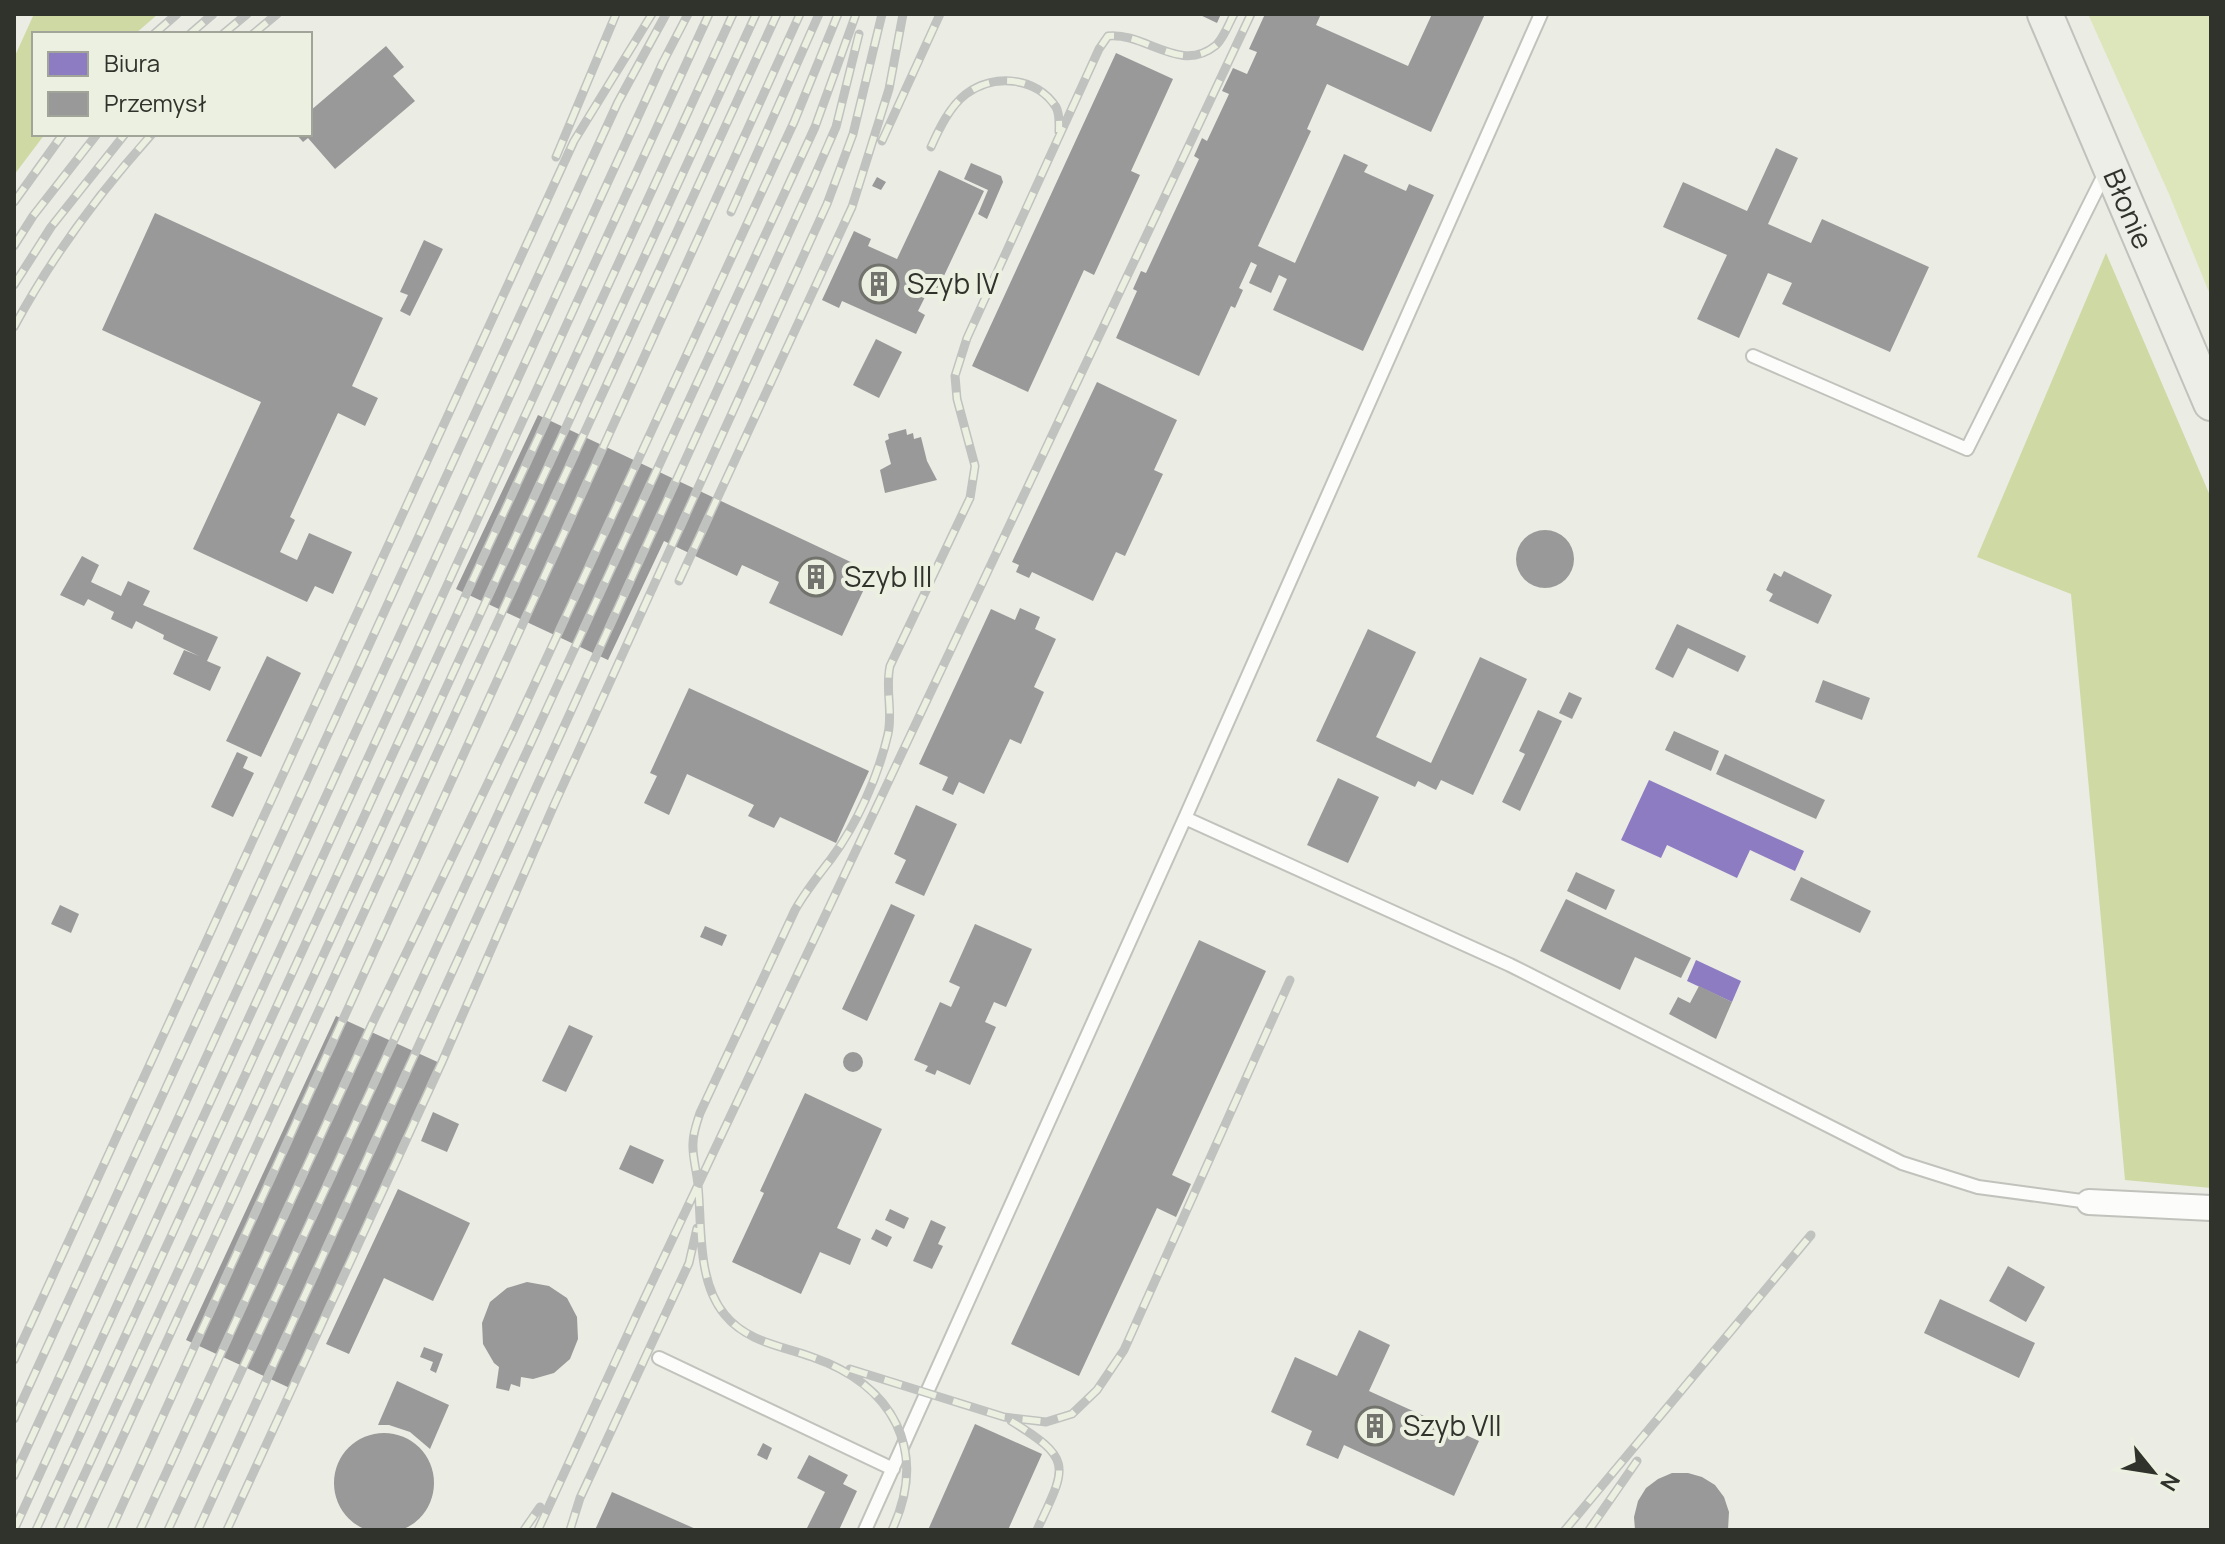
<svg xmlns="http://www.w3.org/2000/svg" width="2225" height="1544" font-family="Manrope,sans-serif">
<rect width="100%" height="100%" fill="#ebece4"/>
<path fill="#dde6bb" d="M 2088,14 L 2211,14 L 2211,297 L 2169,194 Z"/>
<path fill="#ced9a4" d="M 34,14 L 158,14 L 135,34 L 34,34 L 34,134 L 45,134 L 14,175 L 14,58 Z
M 2106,253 L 2211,498 L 2211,1188 L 2125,1180 L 2071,594 L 1977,557 Z"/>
<path fill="#8e7cc3" d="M 1649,780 L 1804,851 L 1795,871 L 1750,850 L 1737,878 L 1667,845 L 1661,858 L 1621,840 Z
M 1696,960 L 1741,981 L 1732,1002 L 1687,981 Z"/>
<path fill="#999" d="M 1198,14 L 1221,14 L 1217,23 Z
M 1265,14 L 1321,14 L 1316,25 L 1408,66 L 1432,14 L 1485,14 L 1431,132 L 1327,84 L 1307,129 L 1311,131 L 1258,246 L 1295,263 L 1344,154 L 1368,165 L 1364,172 L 1406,191 L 1409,184 L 1434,195 L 1363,351 L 1273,310 L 1287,279 L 1279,275 L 1271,293 L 1249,283 L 1257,265 L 1251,262 L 1239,288 L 1243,290 L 1235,308 L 1231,306 L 1199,376 L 1116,338 L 1137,291 L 1133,289 L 1141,271 L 1146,273 L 1199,159 L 1194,156 L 1202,138 L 1207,141 L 1229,94 L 1222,91 L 1233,68 L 1247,74 L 1257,52 L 1249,49 Z
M 386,46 L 404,67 L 393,76 L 415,101 L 335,169 L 308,138 L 303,142 L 296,134 L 310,134 L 310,111 Z
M 1116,53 L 1173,79 L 1131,171 L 1140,175 L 1094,275 L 1084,270 L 1028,392 L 972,366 Z
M 1776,148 L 1798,158 L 1768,224 L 1811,243 L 1822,219 L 1929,267 L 1890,352 L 1782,304 L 1792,283 L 1768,273 L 1739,338 L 1697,319 L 1727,255 L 1663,227 L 1683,182 L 1747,211 Z
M 971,163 L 1001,176 L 1003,182 L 987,219 L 978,214 L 988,190 L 964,179 Z
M 939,170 L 984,191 L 942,280 L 933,296 L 927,293 L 918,311 L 925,315 L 916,334 L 842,301 L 839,308 L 822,300 L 854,231 L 871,239 L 868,246 L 897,259 Z
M 877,177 L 886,182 L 881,190 L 872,186 Z
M 155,213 L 383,318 L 352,386 L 378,398 L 365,426 L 338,413 L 290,517 L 295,520 L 280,552 L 297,560 L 309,533 L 352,552 L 333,594 L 315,586 L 307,602 L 193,549 L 261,402 L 102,330 Z
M 424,240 L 443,249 L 410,316 L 400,311 L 408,295 L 400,292 Z
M 876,339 L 902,352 L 879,398 L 853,385 Z
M 1097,382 L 1177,420 L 1154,470 L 1163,474 L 1125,556 L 1116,552 L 1093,601 L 1032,572 L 1029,578 L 1016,572 L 1019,565 L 1012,562 Z
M 538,415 L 872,572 L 842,636 L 769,603 L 779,582 L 742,565 L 737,576 L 664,541 L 608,660 L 456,589 Z
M 906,429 L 907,435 L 913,433 L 914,439 L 921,437 L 927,461 L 937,480 L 885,493 L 880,470 L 891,464 L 885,441 L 889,439 L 888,434 Z
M1516 559a29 29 0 1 1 58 0a29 29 0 1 1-58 0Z
M 82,556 L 99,565 L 91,582 L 121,596 L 128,581 L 150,591 L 143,605 L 218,637 L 207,661 L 221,667 L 210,691 L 173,674 L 184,650 L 199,656 L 163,639 L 164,635 L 136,621 L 132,629 L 111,619 L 114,612 L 88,599 L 84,606 L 60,595 Z
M 1784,571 L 1832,595 L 1818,624 L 1769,601 L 1773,594 L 1766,590 L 1774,573 L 1781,577 Z
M 1020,608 L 1040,617 L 1035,629 L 1056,639 L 1034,687 L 1044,692 L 1021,744 L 1010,739 L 984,794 L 959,782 L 953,795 L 942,790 L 948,777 L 919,764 L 991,609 L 1015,620 Z
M 1677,624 L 1746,656 L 1738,672 L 1688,648 L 1673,678 L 1655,669 Z
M 1368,629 L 1416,652 L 1376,737 L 1431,763 L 1480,657 L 1527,679 L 1473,795 L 1441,780 L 1436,790 L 1418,781 L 1415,787 L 1316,741 Z
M 267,656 L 301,673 L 261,757 L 226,741 Z
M 1823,680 L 1870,698 L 1862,720 L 1815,702 Z
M 689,688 L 869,771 L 836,843 L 780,817 L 774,828 L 748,816 L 754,805 L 687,774 L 669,815 L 644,803 L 657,776 L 650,773 Z
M 1569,692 L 1582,698 L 1572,719 L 1559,713 Z
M 1538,710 L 1562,721 L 1520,811 L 1502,802 L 1525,754 L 1519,751 Z
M 1674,731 L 1719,751 L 1711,771 L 1665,750 Z
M 237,752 L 248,757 L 243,768 L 254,773 L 233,817 L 211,807 Z
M 1725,754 L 1825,800 L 1816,819 L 1716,774 Z
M 1338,778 L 1379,797 L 1348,863 L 1307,845 Z
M 916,805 L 957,824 L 924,896 L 895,883 L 906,860 L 894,854 Z
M 1576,872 L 1615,890 L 1606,910 L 1567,891 Z
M 1801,877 L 1871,911 L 1860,933 L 1790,900 Z
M 1566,899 L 1691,958 L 1681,978 L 1635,957 L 1620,990 L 1540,951 Z
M 891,904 L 915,915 L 867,1021 L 842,1009 Z
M 60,905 L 79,914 L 71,933 L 51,924 Z
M 975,924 L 1032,949 L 1006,1007 L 994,1002 L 985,1022 L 996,1027 L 970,1085 L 937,1070 L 935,1075 L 925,1071 L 928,1066 L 914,1060 L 940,1002 L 951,1007 L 960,987 L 949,982 Z
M 705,926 L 727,935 L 722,946 L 700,937 Z
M 1199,940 L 1266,971 L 1172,1175 L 1191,1184 L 1176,1217 L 1157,1208 L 1079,1376 L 1011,1344 Z
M 1699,986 L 1732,1002 L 1716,1039 L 1669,1014 L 1678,997 L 1690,1003 Z
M 336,1016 L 442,1064 L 292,1389 L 186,1340 Z
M 569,1025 L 593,1036 L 566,1092 L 542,1081 Z
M843 1062a10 10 0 1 1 20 0a10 10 0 1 1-20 0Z
M 805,1093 L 882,1129 L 837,1228 L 861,1239 L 850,1265 L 820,1252 L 801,1294 L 732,1262 L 764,1193 L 760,1191 Z
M 433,1112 L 459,1124 L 447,1152 L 421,1141 Z
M 630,1145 L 664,1160 L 653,1184 L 619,1169 Z
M 398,1189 L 470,1223 L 433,1301 L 384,1278 L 349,1354 L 326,1344 Z
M 890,1209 L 909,1218 L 904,1229 L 885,1220 Z
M 931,1220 L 946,1227 L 938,1244 L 943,1246 L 932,1269 L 913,1261 Z
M 876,1229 L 892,1237 L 887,1247 L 871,1239 Z
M 2008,1266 L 2045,1287 L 2026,1322 L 1989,1301 Z
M 527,1282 L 549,1286 L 567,1298 L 577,1317 L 578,1339 L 570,1359 L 554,1373 L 533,1379 L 521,1377 L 520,1387 L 511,1384 L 509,1391 L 496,1388 L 499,1367 L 494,1363 L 483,1344 L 482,1323 L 490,1302 L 507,1288 Z
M 1940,1299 L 2035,1343 L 2019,1378 L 1924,1333 Z
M 1359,1330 L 1390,1345 L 1369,1391 L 1479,1441 L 1454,1496 L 1344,1445 L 1338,1459 L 1306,1445 L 1312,1431 L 1271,1412 L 1295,1357 L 1337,1376 Z
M 424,1347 L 443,1354 L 436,1373 L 430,1370 L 433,1362 L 420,1357 Z
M 397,1381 L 449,1405 L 430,1449 L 410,1432 L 389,1425 L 378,1425 Z
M 975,1424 L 1042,1454 L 1008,1530 L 928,1530 Z
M334 1483a50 50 0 1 1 100 0a50 50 0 1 1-100 0Z
M 763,1443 L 772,1448 L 767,1460 L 757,1455 Z
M 809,1455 L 848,1475 L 843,1484 L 857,1491 L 839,1530 L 806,1530 L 825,1492 L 797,1478 Z
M 1672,1473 L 1688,1473 L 1702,1477 L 1715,1485 L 1724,1497 L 1729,1512 L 1728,1530 L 1635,1530 L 1634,1517 L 1638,1501 L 1646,1488 L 1658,1479 Z
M 612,1492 L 698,1530 L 595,1530 Z"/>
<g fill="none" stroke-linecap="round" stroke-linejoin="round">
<defs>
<path id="lane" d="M 1753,356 L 1967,449 L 2106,171
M 1185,818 L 1510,965 L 1902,1163 L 1978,1187 L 2089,1202
M 659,1358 L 893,1469
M 865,1530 L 1185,818 L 1541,14"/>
<path id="street" d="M 2089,1202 L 2211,1208"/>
<g id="secondary">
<path id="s1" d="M 2045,14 L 2211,403"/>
</g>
</defs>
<use href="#lane" stroke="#c1c2bc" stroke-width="16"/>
<use href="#street" stroke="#c1c2bc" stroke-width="28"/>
<use href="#secondary" stroke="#c1c2bc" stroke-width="38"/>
<use href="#lane" stroke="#fcfcfb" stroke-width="12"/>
<use href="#street" stroke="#fcfcfb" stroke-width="24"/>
<use href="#secondary" stroke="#eeeee9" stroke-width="34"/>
<defs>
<path id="rail" d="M 154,34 L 177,14
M 190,34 L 213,14
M 223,34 L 247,14
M 253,34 L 277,14
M 882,141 L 940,14
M 931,147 C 939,129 950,106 966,94 C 994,73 1037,77 1056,107 C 1060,114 1059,125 1059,132
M 556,157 L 616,14
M 14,202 L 63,134
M 731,212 L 819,14
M 14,246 L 33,216 L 97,134
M 14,285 L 51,227 L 125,134
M 14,327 C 51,258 100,192 152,134
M 679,581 L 852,207 L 889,89 L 903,14
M 14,1360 L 574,141 L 652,14
M 850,1369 L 1004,1417 L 1046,1422 L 1072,1414 L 1097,1390 L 1124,1350 L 1290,980
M 14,1419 L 618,102 L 666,14
M 1011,1421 C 1075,1460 1066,1467 1037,1530
M 14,1476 L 663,62 L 688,14
M 14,1530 L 709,14
M 36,1530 L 733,14
M 59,1530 L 756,14
M 80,1530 L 777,14
M 111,1530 L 800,14
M 140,1530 L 372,1024 L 513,731 L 794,122 L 838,14
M 168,1530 L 815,127 L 856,14
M 198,1530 L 812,182 L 836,127 L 859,34
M 227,1530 L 442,1062 L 554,805 L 827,204 L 853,134 L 882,14
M 524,1530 L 540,1507
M 538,1530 L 637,1314 L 1251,14
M 570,1530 L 580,1498 L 689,1263 L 697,1228
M 892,1530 C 929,1450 893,1385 812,1357 C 782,1346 747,1342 725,1315 C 697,1282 702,1227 698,1185 C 697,1172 692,1156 693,1143 C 693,1133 697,1122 700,1113 L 795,910 C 806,891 818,876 831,859 C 857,824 878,777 888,734 C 893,711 885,689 890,666 L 970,498 L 975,466 L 957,399 L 955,376 L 967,338 L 1099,49 L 1108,36 C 1145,32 1180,74 1215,46 C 1223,40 1229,23 1234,14
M 1565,1530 L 1811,1235
M 1589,1530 L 1637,1461"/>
</defs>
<use href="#rail" stroke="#c0c2bf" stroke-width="9"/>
<use href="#rail" stroke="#ecf0e1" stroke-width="6" stroke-dasharray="18" stroke-linecap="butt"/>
</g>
<defs>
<symbol id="building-ring" viewBox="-11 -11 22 22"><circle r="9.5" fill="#ecf0e1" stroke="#71736c" stroke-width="1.5"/><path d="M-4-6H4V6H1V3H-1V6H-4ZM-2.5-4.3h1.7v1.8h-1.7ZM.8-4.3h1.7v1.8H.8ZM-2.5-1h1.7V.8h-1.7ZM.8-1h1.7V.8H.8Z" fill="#71736c"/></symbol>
</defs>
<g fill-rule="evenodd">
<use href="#building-ring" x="857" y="262" width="44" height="44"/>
<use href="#building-ring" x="794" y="555" width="44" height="44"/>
<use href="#building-ring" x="1353" y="1404" width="44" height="44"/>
</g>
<g text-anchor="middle" stroke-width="8" stroke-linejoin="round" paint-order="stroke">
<g font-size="28" fill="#30322c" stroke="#ecf0e1">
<text dy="10" stroke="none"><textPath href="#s1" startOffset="212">Błonie</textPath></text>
</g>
<g font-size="28" fill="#30322c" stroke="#ecf0e1" text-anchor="start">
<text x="907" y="294">Szyb IV</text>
<text x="844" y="587">Szyb III</text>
<text x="1403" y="1436">Szyb VII</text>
</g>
</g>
<rect width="2225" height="1544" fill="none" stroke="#30322c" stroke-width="32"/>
<rect x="32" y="32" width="280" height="104" fill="#ecf0e1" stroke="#a1a499" stroke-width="2"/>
<rect x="48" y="52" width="40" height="24" fill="#8e7cc3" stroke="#a1a499" stroke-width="2"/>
<text x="104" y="72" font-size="24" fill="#30322c">Biura</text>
<rect x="48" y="92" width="40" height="24" fill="#999999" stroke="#a1a499" stroke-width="2"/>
<text x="104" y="112" font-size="24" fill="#30322c">Przemysł</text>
<g transform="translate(2153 1472) rotate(120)" stroke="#ecf0e1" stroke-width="6" paint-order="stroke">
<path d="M0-6L14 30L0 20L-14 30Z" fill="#30322c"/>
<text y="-12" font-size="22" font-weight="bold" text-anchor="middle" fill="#30322c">N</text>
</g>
</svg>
